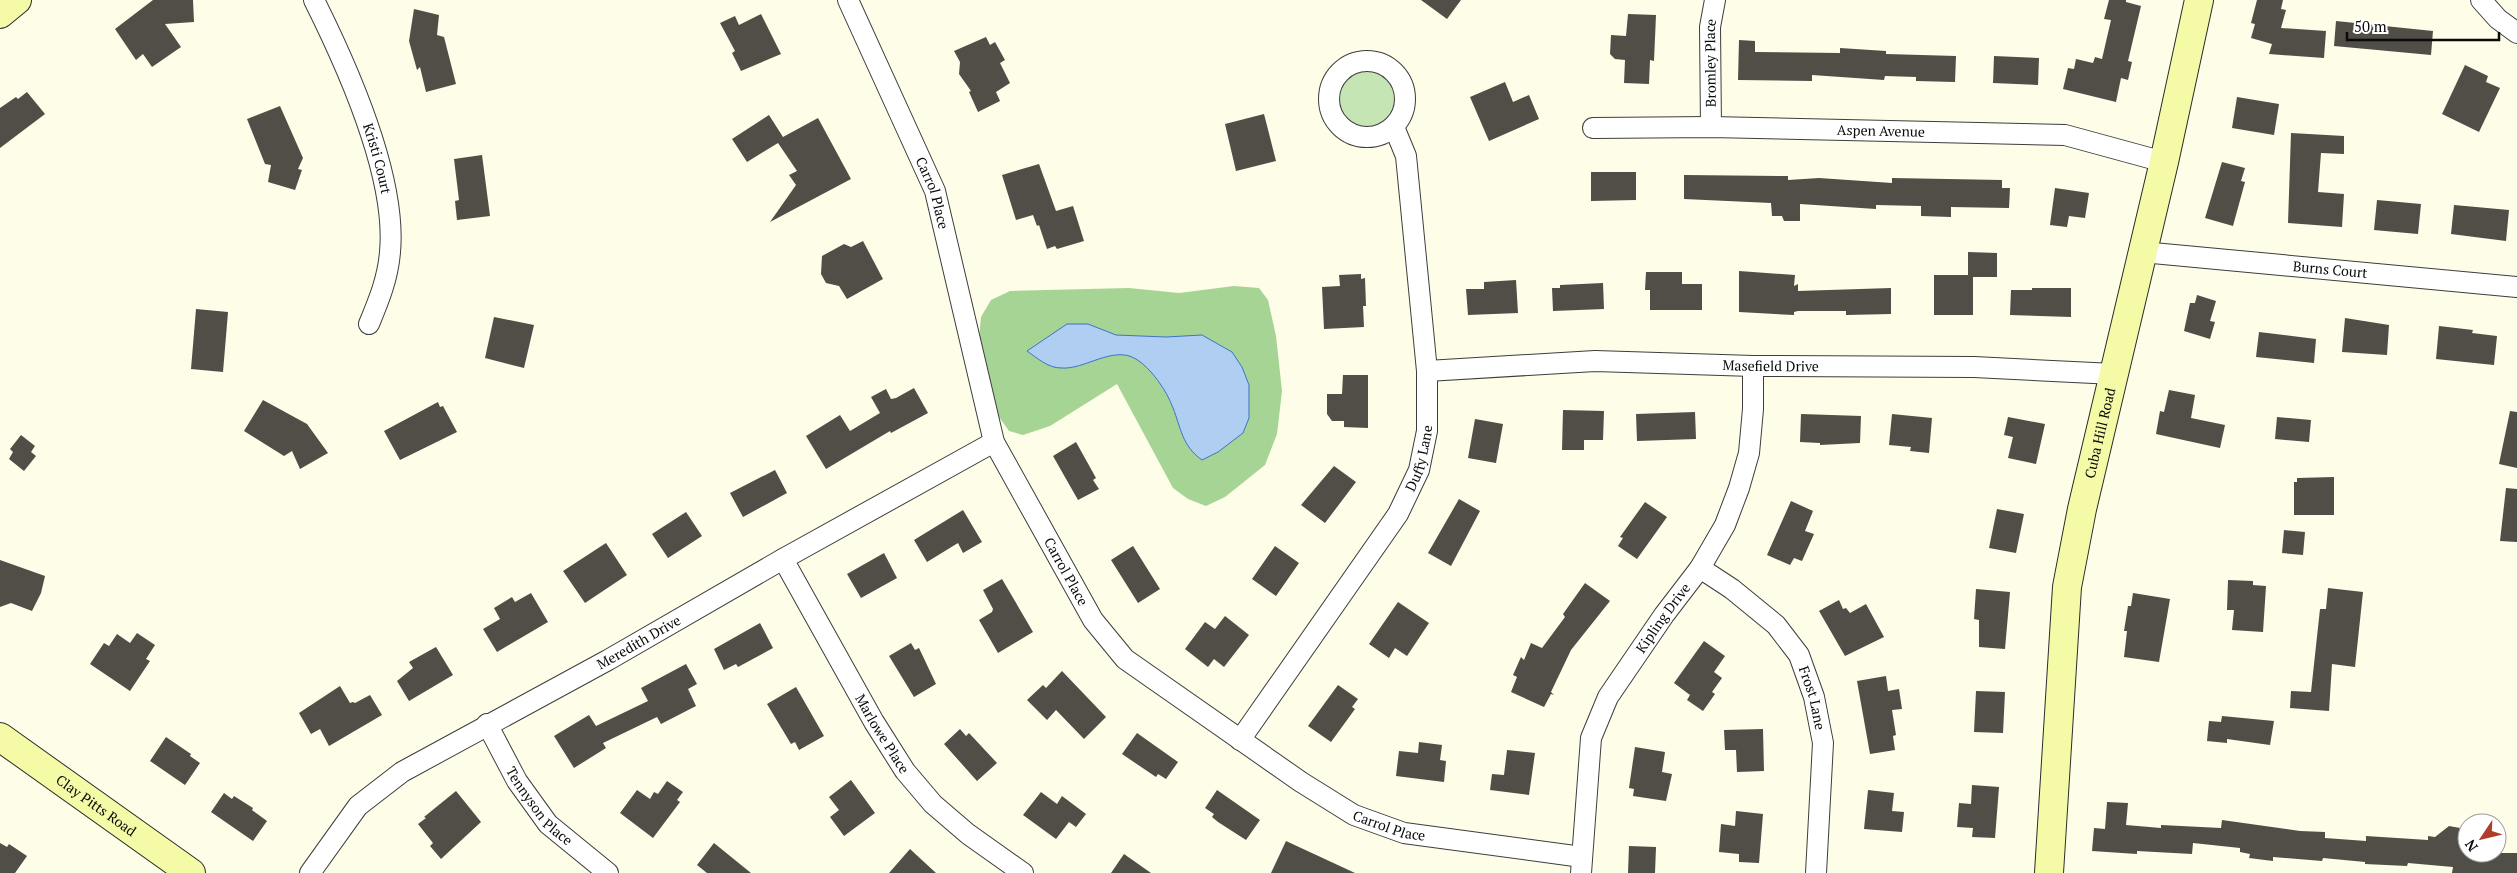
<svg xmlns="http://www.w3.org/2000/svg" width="2517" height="873" font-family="'PT Serif',serif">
<rect width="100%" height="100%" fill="#fefde7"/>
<path fill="#c5e5b4" d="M1335 98a32 32 0 1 1 64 0a32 32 0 1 1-64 0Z"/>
<path fill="#a6d495" d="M 1234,286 L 1259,288 L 1268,300 L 1276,336 L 1282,391 L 1277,434 L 1265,465 L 1225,497 L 1206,506 L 1188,499 L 1173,488 L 1117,384 L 1050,426 L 1023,435 L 1009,431 L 992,407 L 979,338 L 981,317 L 991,300 L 1010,291 L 1129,288 L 1179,293 Z"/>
<path fill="#b0cdf2" stroke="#3b75c4" d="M 1067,324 L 1088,324 L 1116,335 L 1166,337 L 1202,335 L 1232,352 L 1242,367 L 1249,385 L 1249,418 L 1243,433 L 1218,452 L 1202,460 C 1182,446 1181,428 1173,408 C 1167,391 1151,368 1136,359 C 1113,345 1085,370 1061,368 C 1048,368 1037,358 1027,351 Z"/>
<path fill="#514d47" d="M 153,0 L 193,0 L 194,22 L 165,24 L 181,47 L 152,67 L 143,54 L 136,60 L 115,29 Z
M 1421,0 L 1461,0 L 1447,19 Z
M 2109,0 L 2126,0 L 2126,2 L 2141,6 L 2128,61 L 2132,62 L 2128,80 L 2121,78 L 2116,102 L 2063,89 L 2068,68 L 2074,69 L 2076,59 L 2093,63 L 2095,57 L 2102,59 L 2111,20 L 2104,19 Z
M 2257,0 L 2283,0 L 2281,9 L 2286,10 L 2281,28 L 2326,31 L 2324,58 L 2269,54 L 2272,44 L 2251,38 L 2255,24 L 2251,23 Z
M 414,9 L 439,15 L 437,35 L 444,37 L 456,84 L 426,92 L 420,67 L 417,70 L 409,41 Z
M 761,14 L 781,54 L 741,71 L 732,53 L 735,51 L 720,23 L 735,16 L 739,25 Z
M 1628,14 L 1656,15 L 1654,61 L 1650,60 L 1649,84 L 1624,83 L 1625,60 L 1615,59 L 1610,54 L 1611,35 L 1626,36 Z
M 2336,21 L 2433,31 L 2431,55 L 2334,46 Z
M 986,37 L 990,45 L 995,42 L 1005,60 L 1000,63 L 1010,83 L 996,92 L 1000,101 L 978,112 L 969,92 L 971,91 L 959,74 L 960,62 L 954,51 Z
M 1739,40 L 1755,41 L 1755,52 L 1840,53 L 1840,48 L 1886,51 L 1886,54 L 1956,56 L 1955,82 L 1916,81 L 1916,77 L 1885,76 L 1884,80 L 1812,75 L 1812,81 L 1738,80 Z
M 1994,56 L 2039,58 L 2038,85 L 1993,83 Z
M 2465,65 L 2488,76 L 2486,82 L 2500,88 L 2479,132 L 2442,114 Z
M 1505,82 L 1513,102 L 1529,95 L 1539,119 L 1489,141 L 1470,97 Z
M 27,92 L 45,114 L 0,148 L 0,108 L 16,97 L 18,99 Z
M 2237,97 L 2279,104 L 2274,135 L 2232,128 Z
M 280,106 L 303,158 L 298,169 L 302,170 L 295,190 L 268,182 L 271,165 L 265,164 L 247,119 Z
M 1264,114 L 1276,161 L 1236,171 L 1225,124 Z
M 769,115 L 783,137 L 818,118 L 851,179 L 770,222 L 796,185 L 789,175 L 797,171 L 778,143 L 747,162 L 732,139 Z
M 2291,133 L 2344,136 L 2344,154 L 2321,153 L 2318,192 L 2344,194 L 2342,227 L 2288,223 Z
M 482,155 L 490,216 L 457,220 L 455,201 L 459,200 L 454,159 Z
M 2222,162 L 2245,168 L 2241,181 L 2245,182 L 2233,226 L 2205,218 Z
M 1039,164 L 1056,211 L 1073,206 L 1084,241 L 1057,249 L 1055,246 L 1047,249 L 1039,225 L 1037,226 L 1033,215 L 1016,220 L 1002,175 Z
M 1591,172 L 1636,172 L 1636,200 L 1591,201 Z
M 1684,175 L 1788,176 L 1788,180 L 1819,178 L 1892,183 L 1892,178 L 2002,180 L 2002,188 L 2010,188 L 2009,208 L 1951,207 L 1951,217 L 1921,216 L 1921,206 L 1876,205 L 1876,209 L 1800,204 L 1800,221 L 1784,221 L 1782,216 L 1772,216 L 1771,203 L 1684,199 Z
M 2055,188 L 2089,193 L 2085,218 L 2069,216 L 2067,227 L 2050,225 Z
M 2377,200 L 2421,204 L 2418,234 L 2374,230 Z
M 2454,205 L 2509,210 L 2506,241 L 2451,234 Z
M 863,241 L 883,279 L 847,299 L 839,286 L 826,283 L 821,274 L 822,256 L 844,244 L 851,247 Z
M 1968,252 L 1997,253 L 1997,277 L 1973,277 L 1973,315 L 1934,315 L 1934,275 L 1968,275 Z
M 1739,271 L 1795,275 L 1794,286 L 1798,284 L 1798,291 L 1891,288 L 1891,314 L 1846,315 L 1846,311 L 1798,311 L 1794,312 L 1794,315 L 1739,312 Z
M 1646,272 L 1682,272 L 1682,284 L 1702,284 L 1702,310 L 1650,310 L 1650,290 L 1645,290 Z
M 1361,274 L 1361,279 L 1365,278 L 1366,306 L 1363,306 L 1364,327 L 1324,329 L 1322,287 L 1340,286 L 1339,275 Z
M 1516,280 L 1518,313 L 1468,315 L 1466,289 L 1484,289 L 1484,282 Z
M 1603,283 L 1604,309 L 1553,311 L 1552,288 L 1560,288 L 1560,285 Z
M 2032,288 L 2071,288 L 2071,317 L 2010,315 L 2011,290 L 2032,290 Z
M 2197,295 L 2216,301 L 2210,321 L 2215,322 L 2210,339 L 2184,331 L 2190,303 L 2195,303 Z
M 196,309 L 228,312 L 223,372 L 191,369 Z
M 494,317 L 534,325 L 524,368 L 485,358 Z
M 2345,318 L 2389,325 L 2387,355 L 2342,352 Z
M 2439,326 L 2473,330 L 2472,333 L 2497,336 L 2494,365 L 2436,359 Z
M 2259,332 L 2316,339 L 2314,363 L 2256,357 Z
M 1343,375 L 1368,375 L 1368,428 L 1344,427 L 1344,421 L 1332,421 L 1327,414 L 1327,394 L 1342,394 Z
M 914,388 L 928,413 L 891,433 L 890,431 L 826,469 L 806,436 L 840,415 L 850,431 L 880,413 L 871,397 L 886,389 L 891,399 L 896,398 Z
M 2169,390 L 2195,395 L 2191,418 L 2225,425 L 2220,448 L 2156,434 L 2160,411 L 2164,412 Z
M 263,400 L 307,424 L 328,453 L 300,469 L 292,451 L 284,456 L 244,431 Z
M 438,402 L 440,407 L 443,406 L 457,432 L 400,460 L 384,431 Z
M 1563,410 L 1604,411 L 1603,440 L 1584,440 L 1584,450 L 1562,450 Z
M 2510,411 L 2517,412 L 2517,468 L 2499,464 Z
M 1695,412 L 1696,439 L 1637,441 L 1636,414 Z
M 1801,414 L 1861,416 L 1860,443 L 1820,445 L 1820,443 L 1800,442 Z
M 1892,414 L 1932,418 L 1929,453 L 1910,451 L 1911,447 L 1889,445 Z
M 2008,417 L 2045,424 L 2036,464 L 2008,458 L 2013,437 L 2004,435 Z
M 2277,417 L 2311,420 L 2309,442 L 2275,439 Z
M 1475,419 L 1503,424 L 1496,463 L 1468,458 Z
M 21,435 L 35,446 L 31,452 L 36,456 L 24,471 L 9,459 L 13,452 L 10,449 Z
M 1076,442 L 1096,478 L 1093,480 L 1099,489 L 1078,500 L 1053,456 Z
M 1334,466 L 1356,482 L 1325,523 L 1301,505 Z
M 775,470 L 787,493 L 743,517 L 730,493 Z
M 2334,477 L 2334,515 L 2294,515 L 2294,482 L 2297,482 L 2297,478 Z
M 2506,488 L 2517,489 L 2517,542 L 2500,541 Z
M 1459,499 L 1480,511 L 1451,566 L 1428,553 Z
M 1791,501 L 1813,511 L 1805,531 L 1814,534 L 1802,561 L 1794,558 L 1790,565 L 1767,555 Z
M 1645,502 L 1667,517 L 1637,559 L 1618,546 L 1623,538 L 1620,537 Z
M 1997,509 L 2024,514 L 2016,553 L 1989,548 Z
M 963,510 L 982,542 L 963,553 L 958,543 L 927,562 L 914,540 Z
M 686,512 L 702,536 L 668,558 L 652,534 Z
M 2284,530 L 2305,532 L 2303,555 L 2282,553 Z
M 606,543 L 627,575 L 585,603 L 563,571 Z
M 1133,546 L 1160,589 L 1138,603 L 1111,560 Z
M 1275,546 L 1299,563 L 1276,596 L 1252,579 Z
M 884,553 L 897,578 L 861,598 L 847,574 Z
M 0,560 L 45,576 L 41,593 L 32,611 L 11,603 L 0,607 Z
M 1002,579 L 1033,632 L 998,653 L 979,620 L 992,612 L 993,609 L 983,590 Z
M 2228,580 L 2253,581 L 2253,585 L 2266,586 L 2263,632 L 2232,630 L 2234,610 L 2227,610 Z
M 1585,583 L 1610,601 L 1571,650 L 1551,692 L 1554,695 L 1551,694 L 1544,707 L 1511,692 L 1517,677 L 1513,675 L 1521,657 L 1524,660 L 1531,643 L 1542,648 L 1565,617 L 1563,614 Z
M 2328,588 L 2363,592 L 2355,667 L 2332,664 L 2329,711 L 2290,708 L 2291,691 L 2311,692 L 2320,609 L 2326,609 Z
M 1976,589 L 2010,592 L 2005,649 L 1979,647 L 1979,620 L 1974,619 Z
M 531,593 L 548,622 L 497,652 L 483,629 L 500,619 L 494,608 L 512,597 L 515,602 Z
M 2133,593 L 2170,599 L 2159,662 L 2124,657 L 2127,631 L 2124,631 L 2128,606 L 2131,606 Z
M 1839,600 L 1843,609 L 1846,608 L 1850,613 L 1866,604 L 1884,637 L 1845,656 L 1819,611 Z
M 1398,602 L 1429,623 L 1407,656 L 1395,648 L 1389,658 L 1369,644 Z
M 1225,616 L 1249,635 L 1224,667 L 1214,659 L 1208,667 L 1185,649 L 1205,622 L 1215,629 Z
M 760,623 L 773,648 L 738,667 L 736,664 L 724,670 L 714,649 Z
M 137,633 L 155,645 L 146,659 L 150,661 L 130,691 L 90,664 L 104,643 L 109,646 L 117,634 L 130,643 Z
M 1704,641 L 1725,656 L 1714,672 L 1722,678 L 1712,692 L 1715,694 L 1703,711 L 1687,700 L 1690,695 L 1674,683 Z
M 911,643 L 915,650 L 919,648 L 936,684 L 914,697 L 889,656 Z
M 436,647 L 453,675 L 409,701 L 397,681 L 413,668 L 409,662 Z
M 686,664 L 697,684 L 688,689 L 696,706 L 661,724 L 657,717 L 603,743 L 606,748 L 574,768 L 554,736 L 589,715 L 596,726 L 648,701 L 641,688 Z
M 1062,671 L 1106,717 L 1084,739 L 1056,710 L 1047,720 L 1027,700 L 1043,685 L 1046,688 Z
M 1886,676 L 1888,691 L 1899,689 L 1902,709 L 1892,710 L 1896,735 L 1893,736 L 1895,750 L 1870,754 L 1857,681 Z
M 1338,685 L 1358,699 L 1352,707 L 1355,709 L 1331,742 L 1308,726 Z
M 340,686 L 350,703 L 353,702 L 355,703 L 370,695 L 382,715 L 329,746 L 320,729 L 311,734 L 299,713 Z
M 796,687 L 824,736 L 799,750 L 795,742 L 791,744 L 767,704 Z
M 1976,691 L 2005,692 L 2003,733 L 1974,732 Z
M 2222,716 L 2274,721 L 2270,745 L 2227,739 L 2227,743 L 2207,741 L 2209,721 L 2221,722 Z
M 960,729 L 966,736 L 969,733 L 997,763 L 977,781 L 944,744 Z
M 1763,729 L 1764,771 L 1737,772 L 1736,750 L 1725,750 L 1724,730 Z
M 1137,733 L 1178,762 L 1166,779 L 1158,774 L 1156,777 L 1122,754 Z
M 166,737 L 191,754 L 190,756 L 200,763 L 185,785 L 150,761 Z
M 1419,742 L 1442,745 L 1440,760 L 1446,761 L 1444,782 L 1396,776 L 1399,751 L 1418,753 Z
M 1635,747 L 1665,752 L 1662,772 L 1672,774 L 1666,801 L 1633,796 L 1634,789 L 1629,788 Z
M 1507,750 L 1535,753 L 1529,795 L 1490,790 L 1492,774 L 1504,775 Z
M 851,780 L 875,813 L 844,836 L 830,817 L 839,810 L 829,797 Z
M 667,781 L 683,792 L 677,800 L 680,802 L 653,838 L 620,813 L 637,790 L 650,799 L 654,792 L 658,794 Z
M 1972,785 L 1999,787 L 1995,838 L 1972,837 L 1973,828 L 1957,827 L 1959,803 L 1971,804 Z
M 1217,790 L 1260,820 L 1246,840 L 1218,822 L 1212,817 L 1214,814 L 1205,808 Z
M 1868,790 L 1894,793 L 1892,811 L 1904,812 L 1902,832 L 1864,829 Z
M 456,791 L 481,822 L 441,859 L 430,846 L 433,843 L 418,824 L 426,818 L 424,817 Z
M 1041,792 L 1057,804 L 1062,796 L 1086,814 L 1076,827 L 1069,822 L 1056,839 L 1023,815 Z
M 224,793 L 232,799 L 234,796 L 253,808 L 252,810 L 267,821 L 253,841 L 211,812 Z
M 2107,802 L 2128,803 L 2126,825 L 2161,828 L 2161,825 L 2221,828 L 2222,820 L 2300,831 L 2325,832 L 2325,838 L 2366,841 L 2366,836 L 2428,840 L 2428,836 L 2435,837 L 2449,826 L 2460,828 L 2467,835 L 2467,853 L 2517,853 L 2517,873 L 2452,873 L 2453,867 L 2408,863 L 2407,866 L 2365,864 L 2365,862 L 2323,858 L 2322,861 L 2273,857 L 2273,861 L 2249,858 L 2250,854 L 2240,852 L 2240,848 L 2193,843 L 2192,854 L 2137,851 L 2137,854 L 2092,851 L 2094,828 L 2105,829 Z
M 1736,811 L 1763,814 L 1759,863 L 1739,862 L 1739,854 L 1719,852 L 1721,824 L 1735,826 Z
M 1286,841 L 1355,873 L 1271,873 Z
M 0,843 L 7,847 L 9,844 L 27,856 L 15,873 L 0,873 Z
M 714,843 L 730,856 L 751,873 L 707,873 L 697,865 Z
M 1629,846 L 1656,847 L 1655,873 L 1628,873 Z
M 910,849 L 936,873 L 889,873 Z
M 1124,854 L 1151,873 L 1111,873 Z"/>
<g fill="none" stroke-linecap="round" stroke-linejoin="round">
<defs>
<g id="street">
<path id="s1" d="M 314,0 C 347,66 397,177 390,252 C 388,278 379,300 369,324"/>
<path id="s2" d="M 848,0 L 935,191 L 994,442 L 1093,620 L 1125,659 L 1301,782 L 1354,815 L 1404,833 L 1582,857"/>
<path d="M 2481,0 L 2498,19 L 2517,33"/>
<circle cx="1367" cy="99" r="38"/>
<path id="s3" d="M 1711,127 L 1710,27 L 1715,0"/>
<path id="s4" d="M 1593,128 L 1711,127 L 2065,135 L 2164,162"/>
<path id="s5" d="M 2142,252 L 2517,287"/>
<path id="s6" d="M 1427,371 L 1595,361 L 1753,366 L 1974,367 L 2114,374"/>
<path id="s7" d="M 783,559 L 874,722 L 905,771 L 933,804 L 968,834 L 1023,873"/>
<path id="s8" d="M 1700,568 L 1732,589 L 1776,625 L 1799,655 L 1814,697 L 1823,743 L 1816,873"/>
<path id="s9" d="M 487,724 L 517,781 L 548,824 L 608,873"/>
<path id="s10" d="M 1240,740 L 1398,514 L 1419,470 L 1427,431 L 1427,371 L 1406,156 L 1394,127"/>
<path id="s11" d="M 310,873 L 358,806 L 402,772 L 608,660 L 783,559 L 994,442"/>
<path id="s12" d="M 1581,873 L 1591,738 L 1608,697 L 1664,615 L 1700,568 L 1725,525 L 1739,488 L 1749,453 L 1753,409 L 1753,366"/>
</g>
<g id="secondary">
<path d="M 0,14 L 17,0"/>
<path id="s13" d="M 0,737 L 191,873"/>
<path id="s14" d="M 2049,873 L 2067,587 L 2082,509 L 2164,162 L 2199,0"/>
</g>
</defs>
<use href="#street" stroke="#3d3d3d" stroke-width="22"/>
<use href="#secondary" stroke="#2c2c2c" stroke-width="30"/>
<use href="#street" stroke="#fff" stroke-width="20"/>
<use href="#secondary" stroke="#f4faa6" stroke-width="28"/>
</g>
<g text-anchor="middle" stroke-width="5" stroke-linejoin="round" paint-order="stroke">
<g font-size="14" fill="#0a0a0a" stroke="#fff">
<text dy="5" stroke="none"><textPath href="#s3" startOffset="64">Bromley Place</textPath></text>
<text dy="5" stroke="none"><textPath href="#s4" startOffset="288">Aspen Avenue</textPath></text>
<text dy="5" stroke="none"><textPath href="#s1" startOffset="171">Kristi Court</textPath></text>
<text dy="5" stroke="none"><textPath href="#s2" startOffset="211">Carrol Place</textPath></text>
<text dy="5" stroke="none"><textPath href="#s5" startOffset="189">Burns Court</textPath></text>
<text dy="5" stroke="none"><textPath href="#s6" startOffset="344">Masefield Drive</textPath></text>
<text dy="5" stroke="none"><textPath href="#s14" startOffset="444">Cuba Hill Road</textPath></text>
<text dy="5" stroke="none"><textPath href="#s10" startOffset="336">Duffy Lane</textPath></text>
<text dy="5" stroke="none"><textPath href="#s2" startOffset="616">Carrol Place</textPath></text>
<text dy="5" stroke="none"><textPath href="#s12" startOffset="276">Kipling Drive</textPath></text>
<text dy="5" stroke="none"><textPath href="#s11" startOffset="408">Meredith Drive</textPath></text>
<text dy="5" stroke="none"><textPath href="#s8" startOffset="178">Frost Lane</textPath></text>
<text dy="5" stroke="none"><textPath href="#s7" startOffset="201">Marlowe Place</textPath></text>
<text dy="5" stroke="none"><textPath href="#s9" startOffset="98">Tennyson Place</textPath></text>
<text dy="5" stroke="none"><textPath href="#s13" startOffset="118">Clay Pitts Road</textPath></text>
<text dy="5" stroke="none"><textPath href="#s2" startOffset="1036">Carrol Place</textPath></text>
</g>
</g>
<g transform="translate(2482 838) rotate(235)"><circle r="24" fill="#ffffff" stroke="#9d9d9d"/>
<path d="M0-4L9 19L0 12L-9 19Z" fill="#b03d2b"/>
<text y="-8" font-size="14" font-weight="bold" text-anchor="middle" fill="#0a0a0a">N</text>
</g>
<path d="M2347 32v8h152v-8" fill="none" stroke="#0a0a0a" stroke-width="2.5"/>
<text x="2354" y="32" font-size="15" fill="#0a0a0a" stroke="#ffffff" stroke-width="4" paint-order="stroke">50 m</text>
</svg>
